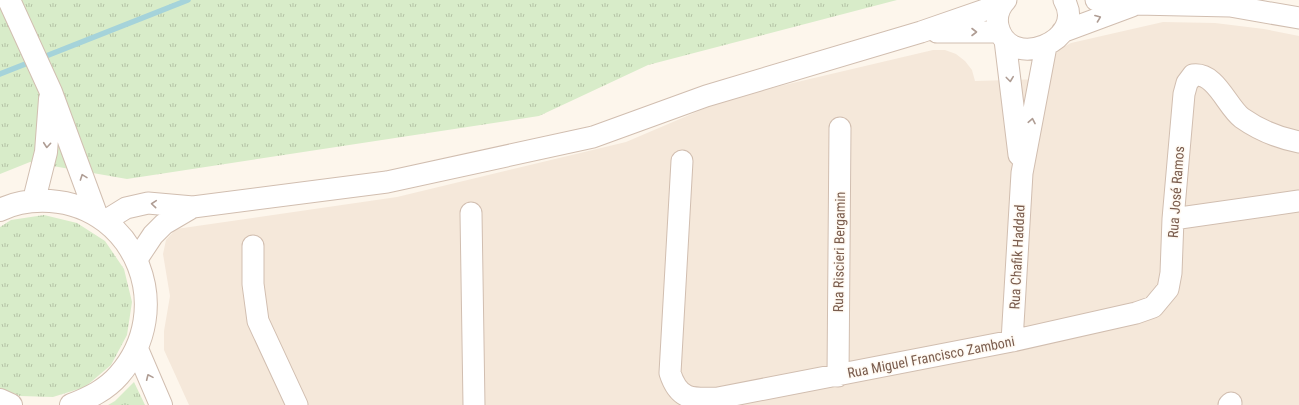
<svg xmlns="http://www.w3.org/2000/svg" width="1299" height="405" font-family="'Roboto Condensed',sans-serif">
<defs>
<pattern id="grass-tufts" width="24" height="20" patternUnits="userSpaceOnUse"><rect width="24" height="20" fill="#d8ecc9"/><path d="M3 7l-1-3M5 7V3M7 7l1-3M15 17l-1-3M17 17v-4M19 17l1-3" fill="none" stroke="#b4c2a5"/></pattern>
</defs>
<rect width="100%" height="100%" fill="#fdf6ec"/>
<path fill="#f5e8da" d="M 1163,22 L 1215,23 L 1264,29 L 1299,36 L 1299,405 L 189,405 L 164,350 L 164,331 L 170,296 L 163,254 L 166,240 L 176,229 L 397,197 L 626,142 L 729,98 L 933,50 L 945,50 L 956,54 L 965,61 L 972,70 L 975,81 L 1047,79 L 1053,57 L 1061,48 L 1071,43 Z"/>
<path fill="url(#grass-tufts)" d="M 0,0 L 897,0 L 648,65 L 539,116 L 127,179 L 30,162 L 0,174 Z
M 44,215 L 77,223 L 105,241 L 124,269 L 132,302 L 127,335 L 111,365 L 85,387 L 53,397 L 20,396 L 0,388 L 0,227 L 11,220 Z
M 134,382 L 145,405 L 108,405 L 115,401 Z"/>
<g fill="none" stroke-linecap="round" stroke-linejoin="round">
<path stroke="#a5d3da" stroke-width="5.5" d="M 41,58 L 188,0
M 0,74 L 33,61"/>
<defs>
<path id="minor" d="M 1006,0 C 999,7 996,16 998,26 C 1009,73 1088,40 1064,0
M 1096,0 L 1136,4 L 1230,6 L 1299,18
M 937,32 L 1000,32
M 1062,32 L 1132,6
M 1005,40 L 1019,155
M 682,161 L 670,373 C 679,401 693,399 718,398 L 1012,341 L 1136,313 L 1153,307 L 1168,289 L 1171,273 L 1173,219 L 1184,94 L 1187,83 L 1193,75 C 1216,72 1227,107 1242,118 C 1259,130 1279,138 1299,142
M 471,213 L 474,405
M 1173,219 L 1299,201
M 105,221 L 126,208 L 148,203 L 193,207 L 387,182 L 593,137 L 706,96 L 921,32 L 1002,4
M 253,246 L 253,284 L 258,321 L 297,405
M 137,259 L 153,235 L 164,224 L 193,207
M 1012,341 L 1022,173 L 1046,46
M 838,376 L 840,128
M 1229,405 L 1231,403"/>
<path id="tertiary" d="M 9,0 L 51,92 L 96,214
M 34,200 L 46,152 L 50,99
M 0,210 C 16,202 33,200 50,201 C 137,207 176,310 119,375 C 106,390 89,398 71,405
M 137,349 L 161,405
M 0,400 L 11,405"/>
</defs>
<use href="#minor" stroke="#d1beb0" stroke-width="23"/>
<use href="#tertiary" stroke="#d1beb0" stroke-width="24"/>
<use href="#minor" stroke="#fff" stroke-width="21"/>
<use href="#tertiary" stroke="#fff" stroke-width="22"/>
</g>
<defs><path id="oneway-chevron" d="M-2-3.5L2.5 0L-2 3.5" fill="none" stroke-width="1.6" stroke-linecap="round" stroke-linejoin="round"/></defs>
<g stroke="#af9d94">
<use href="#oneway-chevron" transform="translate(1098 18) rotate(-21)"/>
<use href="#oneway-chevron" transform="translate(974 32)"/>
<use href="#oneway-chevron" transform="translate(1010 79) rotate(83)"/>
<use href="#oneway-chevron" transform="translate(1032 121) rotate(-79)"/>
<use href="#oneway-chevron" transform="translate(47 145) rotate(95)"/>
<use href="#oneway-chevron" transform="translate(83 177) rotate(-110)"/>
<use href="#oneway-chevron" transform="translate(154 204) rotate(-175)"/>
<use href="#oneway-chevron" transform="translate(149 377) rotate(-114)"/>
</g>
<g text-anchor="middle" stroke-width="3" stroke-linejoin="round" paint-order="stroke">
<g font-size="14" fill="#7a5c4d" stroke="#fffaf3">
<text transform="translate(1176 192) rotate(-86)" y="5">Rua José Ramos</text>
<text transform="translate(839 252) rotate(-89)" y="5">Rua Riscieri Bergamin</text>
<text transform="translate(1017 257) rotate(-87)" y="5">Rua Chafik Haddad</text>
<text transform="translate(931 357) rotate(-11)" y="5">Rua Miguel Francisco Zamboni</text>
</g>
</g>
</svg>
